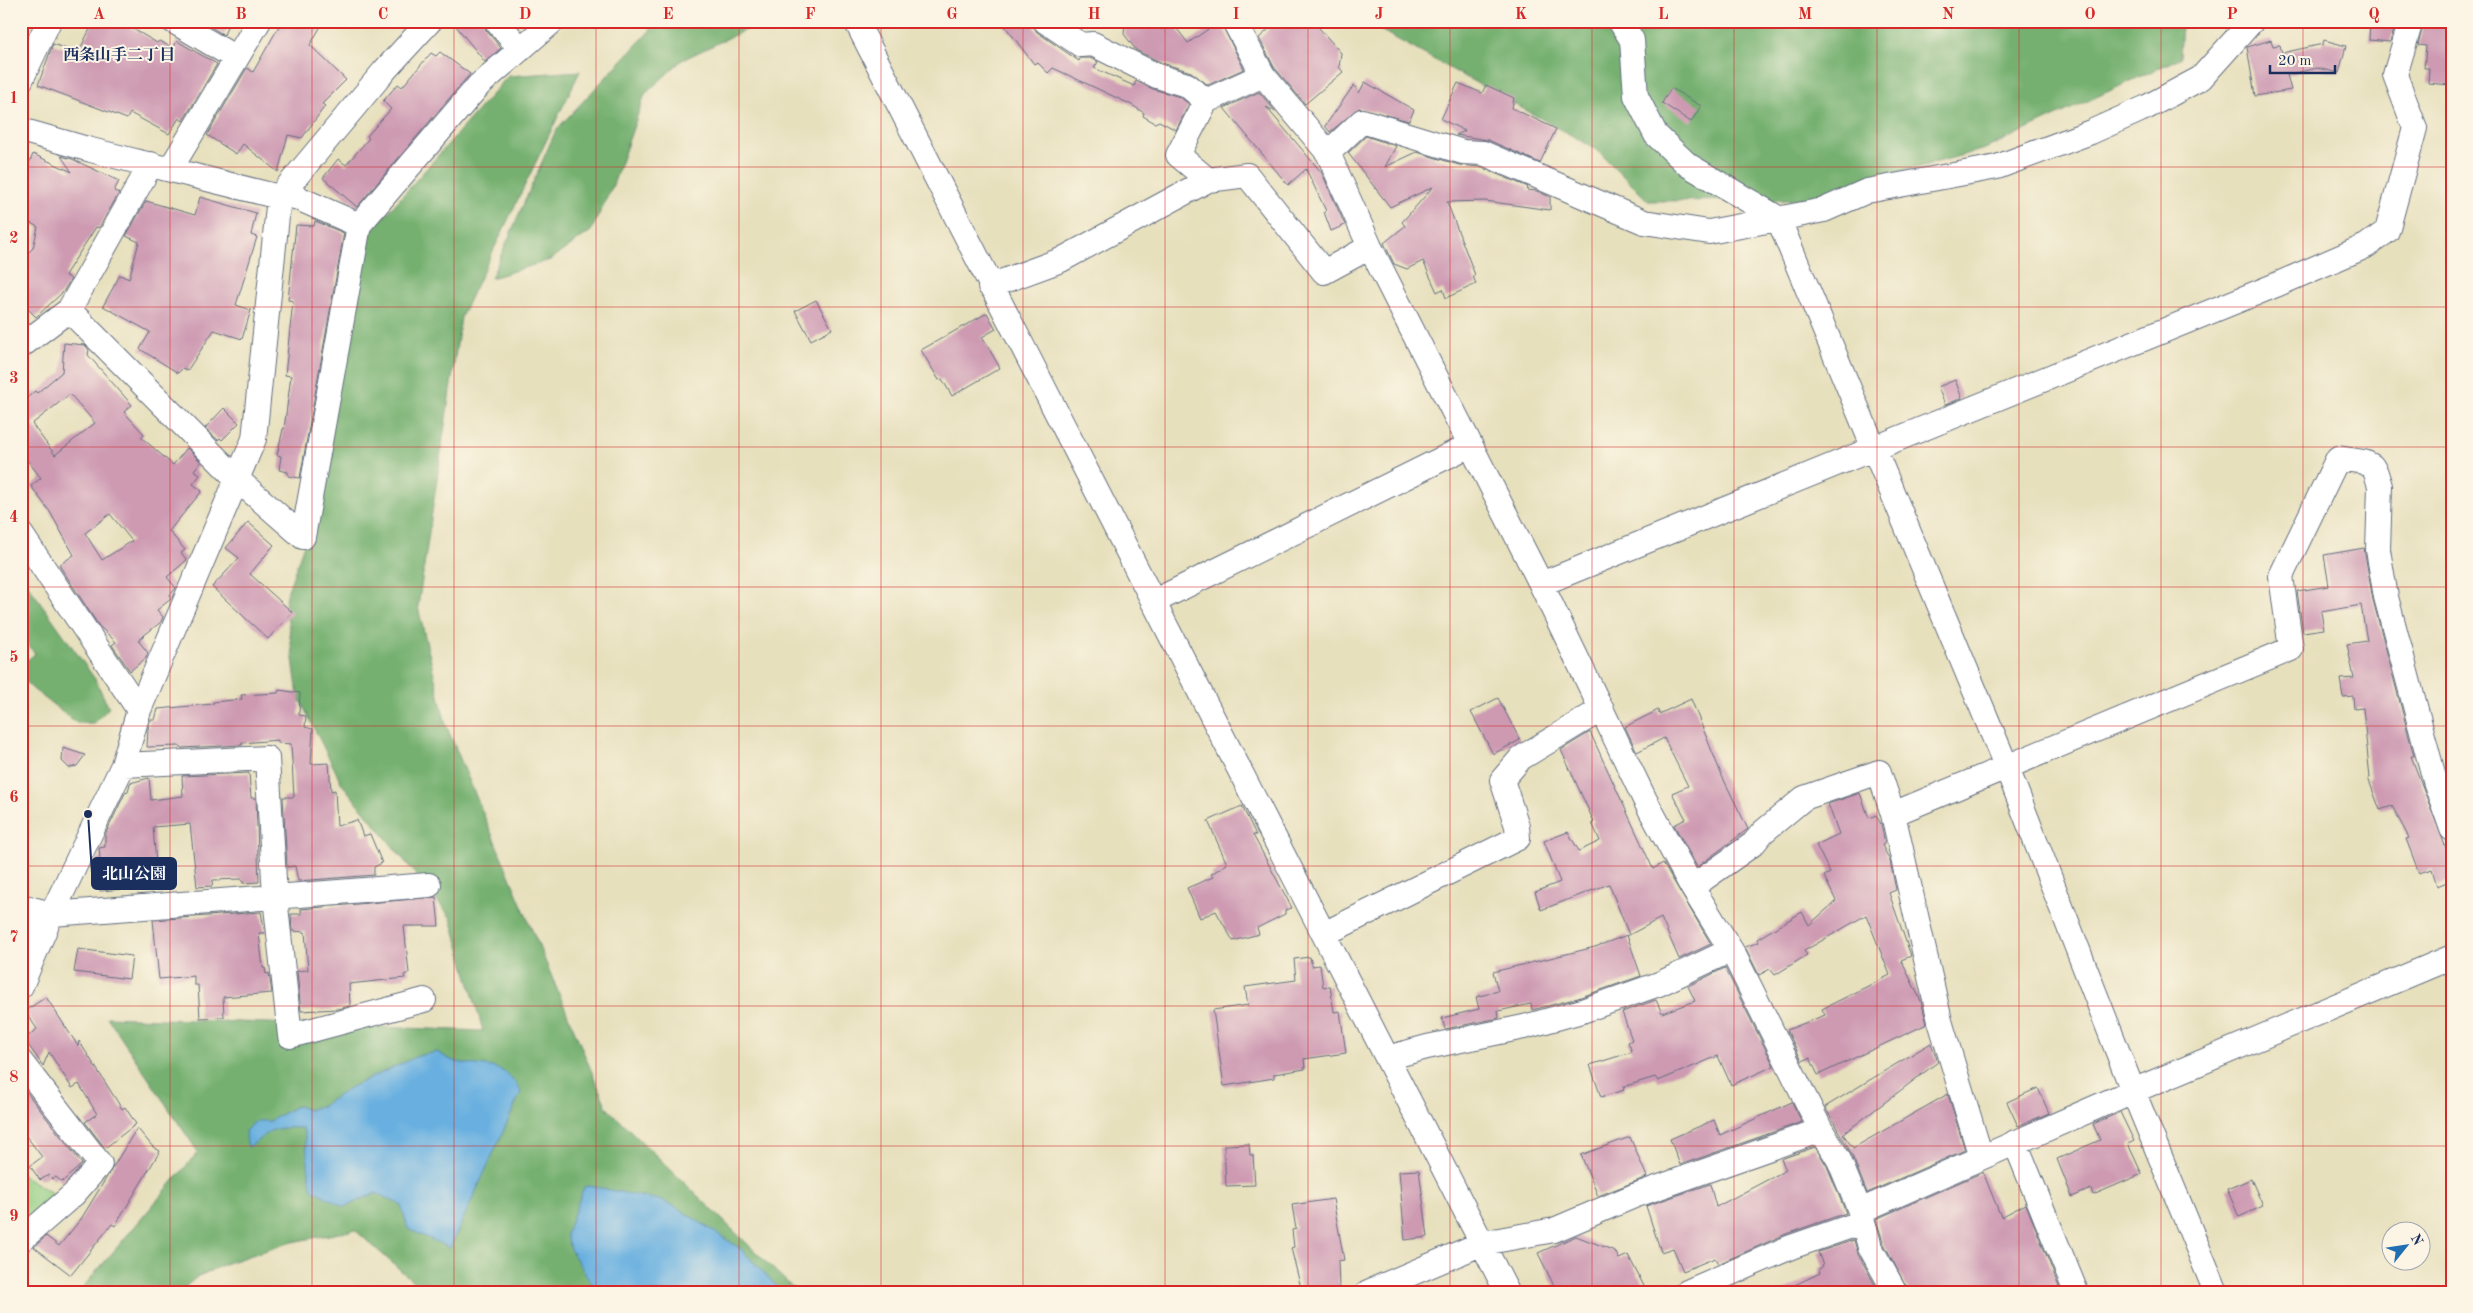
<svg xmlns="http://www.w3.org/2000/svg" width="2473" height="1313" font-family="'Old Standard TT','Noto Serif JP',serif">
<rect width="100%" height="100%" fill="#fcf5e5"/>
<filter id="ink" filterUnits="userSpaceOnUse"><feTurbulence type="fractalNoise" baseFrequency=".02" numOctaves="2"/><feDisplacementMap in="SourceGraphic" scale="10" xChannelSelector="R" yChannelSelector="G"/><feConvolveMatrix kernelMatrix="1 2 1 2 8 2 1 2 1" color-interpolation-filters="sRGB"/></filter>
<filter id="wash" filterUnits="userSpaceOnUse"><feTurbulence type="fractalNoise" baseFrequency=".0096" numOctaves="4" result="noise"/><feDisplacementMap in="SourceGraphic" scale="20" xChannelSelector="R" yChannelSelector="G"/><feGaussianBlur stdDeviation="1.12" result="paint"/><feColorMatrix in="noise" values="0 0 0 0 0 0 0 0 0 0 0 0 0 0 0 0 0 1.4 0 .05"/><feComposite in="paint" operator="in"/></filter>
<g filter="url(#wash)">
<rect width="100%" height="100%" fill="#e7e0bd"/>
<path fill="#92cd82" stroke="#567e70" d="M 21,1174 L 57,1196 L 21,1231 Z"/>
<path fill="#75b070" stroke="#487067" d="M 659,21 L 764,21 L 682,60 L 645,94 L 613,185 L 591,231 L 550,260 L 491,278 L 556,130 Z
M 1364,21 L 2182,21 L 2180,58 L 1985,149 L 1798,200 L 1648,201 L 1596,149 Z
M 580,71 L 461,317 L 418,607 L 446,725 L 607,1108 L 797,1292 L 425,1292 L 355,1230 L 292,1242 L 227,1263 L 197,1277 L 179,1292 L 79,1292 L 198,1152 L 107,1017 L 483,1031 L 451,918 L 342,784 L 298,696 L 285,599 L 308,533 L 353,252 L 508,76 Z
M 21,575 L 95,679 L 109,708 L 94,723 L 77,723 L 34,690 L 21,678 L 21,665 L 35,654 L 21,635 Z"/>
<path fill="#69b0e0" stroke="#42709f" d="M 437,1052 C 442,1055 448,1059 454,1061 C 484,1070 503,1058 521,1092 L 450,1248 L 408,1229 L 401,1205 L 376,1193 L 344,1207 L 312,1189 C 307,1169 308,1148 303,1128 C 292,1128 277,1126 267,1133 C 260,1138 256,1143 248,1147 L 245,1131 L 256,1121 L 270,1121 L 294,1107 L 298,1106 L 308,1110 L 324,1105 L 351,1087 L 418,1056 Z
M 590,1186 L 659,1200 L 676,1207 L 741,1249 L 782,1292 L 597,1292 L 570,1249 L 566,1235 L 584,1187 Z"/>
<g id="blocks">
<path fill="#cd9ab2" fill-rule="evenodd" d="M 94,21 L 120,21 L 157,43 L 159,41 L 173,48 L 177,41 L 217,64 L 183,121 L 179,118 L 169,134 L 130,113 L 127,119 L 38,85 L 53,44 L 78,53 Z
M 215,21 L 229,21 L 224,35 L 211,27 Z
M 282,21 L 324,21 L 310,45 L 346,80 L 322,104 L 325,106 L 302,138 L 288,135 L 278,172 L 243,144 L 236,154 L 207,135 L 247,68 L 253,72 Z
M 452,21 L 483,21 L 486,30 L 501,48 L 485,62 Z
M 1001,21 L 1031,21 L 1037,32 L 1079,61 L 1080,58 L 1090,58 L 1098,62 L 1094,68 L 1134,86 L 1136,81 L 1153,89 L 1180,97 L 1189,104 L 1176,130 L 1159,121 L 1155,123 L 1143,116 L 1144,113 L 1132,105 L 1053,68 L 1048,73 L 1037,62 L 1034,64 Z
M 1125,21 L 1171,21 L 1188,43 L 1220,21 L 1244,69 L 1208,85 L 1191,72 L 1162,63 L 1136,50 L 1124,34 Z
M 1263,21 L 1313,21 L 1341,53 L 1339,67 L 1343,72 L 1305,104 L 1274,67 L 1259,38 L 1268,30 Z
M 2370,21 L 2397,21 L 2390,42 L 2369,40 Z
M 2424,21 L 2452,21 L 2450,85 L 2428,83 L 2429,68 L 2424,68 L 2426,46 L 2418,45 Z
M 2271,40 L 2273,46 L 2280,45 L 2282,53 L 2323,44 L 2324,40 L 2346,46 L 2339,73 L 2317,68 L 2287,75 L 2291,90 L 2255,96 L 2247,47 Z
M 440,52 L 470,74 L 357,207 L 323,178 L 338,159 L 346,165 L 369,138 L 367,136 L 391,109 L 383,101 L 398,84 L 402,87 L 431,53 L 436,56 Z
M 1365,82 L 1414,110 L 1409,121 L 1359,108 L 1330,132 L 1325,126 L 1354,85 L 1359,93 Z
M 1458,83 L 1482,93 L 1486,85 L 1514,98 L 1512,108 L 1556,129 L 1540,163 L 1488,140 L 1456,135 L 1465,131 L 1441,119 Z
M 1671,88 L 1701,106 L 1691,122 L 1662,103 Z
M 1259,92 L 1276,112 L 1266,107 L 1322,173 L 1345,225 L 1331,231 L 1324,212 L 1326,211 L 1306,169 L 1288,185 L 1224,108 Z
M 1366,136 L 1396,146 L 1385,167 L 1417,152 L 1459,165 L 1480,167 L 1528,187 L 1527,190 L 1537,191 L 1550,197 L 1550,210 L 1485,201 L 1447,202 L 1475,275 L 1473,276 L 1476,284 L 1446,298 L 1443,289 L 1437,292 L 1423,261 L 1407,269 L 1394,264 L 1384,243 L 1405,226 L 1402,222 L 1433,187 L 1390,207 L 1348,153 Z
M 33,154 L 72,172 L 61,156 L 72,159 L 119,181 L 114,191 L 119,193 L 99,228 L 96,227 L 65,275 L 71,279 L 63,292 L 36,317 L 21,302 L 21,260 L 33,248 L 38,227 L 21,218 L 21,162 L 28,166 Z
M 200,197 L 256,213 L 251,235 L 257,237 L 236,305 L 251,310 L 242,339 L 214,330 L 187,371 L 183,368 L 178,373 L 140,349 L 150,332 L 103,306 L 120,275 L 129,279 L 139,242 L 126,236 L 146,201 L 195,215 Z
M 315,221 L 344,233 L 300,478 L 288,476 L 288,472 L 279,470 L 281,456 L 277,455 L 283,429 L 284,429 L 291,376 L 285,375 L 293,301 L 288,300 L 296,225 L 314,226 Z
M 816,300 L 832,329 L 811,340 L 795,311 Z
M 987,313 L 996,329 L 982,337 L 1000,368 L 952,396 L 942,379 L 939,380 L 921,350 Z
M 64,343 L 85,345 L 89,350 L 88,355 L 132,405 L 124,412 L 144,434 L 141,437 L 173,465 L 187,448 L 201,462 L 194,470 L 200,475 L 193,484 L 202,491 L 169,531 L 185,550 L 181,553 L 187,560 L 167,577 L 176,588 L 170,595 L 171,599 L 157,610 L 163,617 L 161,622 L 138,640 L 148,653 L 146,658 L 130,671 L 112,645 L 116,642 L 99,626 L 59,565 L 74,555 L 50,512 L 31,486 L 41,478 L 21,452 L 21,403 L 35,391 L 37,393 L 62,372 ZM 70,394 L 95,423 L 55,455 L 32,424 ZM 110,514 L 132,541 L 102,560 L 85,533 Z
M 1955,380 L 1962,398 L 1945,405 L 1938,387 Z
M 224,408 L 239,423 L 222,440 L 220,438 L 218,440 L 205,428 Z
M 248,522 L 274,545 L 250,574 L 292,612 L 268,639 L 212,587 L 239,558 L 226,548 Z
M 2364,548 L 2373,600 L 2414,756 L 2411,756 L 2452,864 L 2452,880 L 2437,886 L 2432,869 L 2419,873 L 2406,839 L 2409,838 L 2392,806 L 2380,810 L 2368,778 L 2370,778 L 2363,708 L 2354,709 L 2353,696 L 2343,697 L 2340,679 L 2354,678 L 2347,644 L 2367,641 L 2361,605 L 2321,612 L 2324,629 L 2303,632 L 2297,591 L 2329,586 L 2324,555 Z
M 279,690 L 300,693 L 299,715 L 306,716 L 305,727 L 313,729 L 311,764 L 329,763 L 331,791 L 335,790 L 337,826 L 357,820 L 363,836 L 370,834 L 382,863 L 374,867 L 374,875 L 298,881 L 295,866 L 287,867 L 283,797 L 294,797 L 291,744 L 278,743 L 278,740 L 242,743 L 242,745 L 181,748 L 181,746 L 147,747 L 148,729 L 150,720 L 155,720 L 158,709 L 213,704 L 213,702 L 242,699 L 241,695 L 278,693 Z
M 1498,698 L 1520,740 L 1493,754 L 1471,712 Z
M 1691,699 L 1722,776 L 1748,829 L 1697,867 L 1674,825 L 1686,819 L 1672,793 L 1688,786 L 1664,738 L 1637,752 L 1625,727 L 1658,710 L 1659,714 Z
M 1590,732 L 1653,869 L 1663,863 L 1711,944 L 1679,959 L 1661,918 L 1629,935 L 1609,884 L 1541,910 L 1535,892 L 1560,882 L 1544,841 L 1568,832 L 1579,851 L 1600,841 L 1592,823 L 1594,822 L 1561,750 Z
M 63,748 L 85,755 L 77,766 L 69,768 L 62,761 Z
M 249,773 L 251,798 L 256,798 L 259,882 L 243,883 L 242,879 L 213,880 L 212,886 L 197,887 L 190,824 L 153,827 L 157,875 L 152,875 L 151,878 L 143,878 L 142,881 L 123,883 L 123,889 L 100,891 L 95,859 L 100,858 L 99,848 L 105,847 L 105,835 L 125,793 L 128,792 L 130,783 L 149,778 L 151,800 L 183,796 L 182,776 Z
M 1860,793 L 1869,818 L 1876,815 L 1881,824 L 1885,843 L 1882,845 L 1890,861 L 1896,890 L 1889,893 L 1911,956 L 1901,960 L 1921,1001 L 1927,1024 L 1818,1075 L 1810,1058 L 1802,1061 L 1787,1030 L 1825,1015 L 1822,1009 L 1890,975 L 1866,915 L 1804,951 L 1807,955 L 1775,975 L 1770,969 L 1759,975 L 1745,947 L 1759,942 L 1757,939 L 1802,912 L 1809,925 L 1836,901 L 1824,876 L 1830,873 L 1816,845 L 1839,834 L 1828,804 Z
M 1242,806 L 1256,835 L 1253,835 L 1292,908 L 1285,910 L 1285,914 L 1257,928 L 1259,934 L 1233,941 L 1216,911 L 1200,918 L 1187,888 L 1213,877 L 1211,874 L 1227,864 L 1208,821 Z
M 436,897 L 439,926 L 404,926 L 409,973 L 404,975 L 405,978 L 349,984 L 350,1006 L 337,1009 L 301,1011 L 297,971 L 308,970 L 305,932 L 292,931 L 291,914 L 301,914 L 301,909 Z
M 261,912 L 265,933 L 259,933 L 263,968 L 265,968 L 266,974 L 269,973 L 272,993 L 223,997 L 224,1017 L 200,1018 L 198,985 L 194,985 L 194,976 L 159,979 L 153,920 Z
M 1627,935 L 1641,976 L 1578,998 L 1532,1010 L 1531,1004 L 1498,1011 L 1499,1018 L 1445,1029 L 1442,1018 L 1479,1009 L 1476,997 L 1498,991 L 1493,972 L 1595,947 Z
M 78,949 L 132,956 L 129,979 L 74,972 Z
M 1310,957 L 1312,966 L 1320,965 L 1323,987 L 1330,986 L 1334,1012 L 1340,1011 L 1346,1053 L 1304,1059 L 1305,1069 L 1274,1074 L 1274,1078 L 1224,1086 L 1213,1010 L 1248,1005 L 1245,987 L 1296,980 L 1294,959 Z
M 1725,968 L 1774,1066 L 1731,1085 L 1718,1056 L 1658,1081 L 1655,1077 L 1623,1087 L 1624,1090 L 1601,1097 L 1590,1065 L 1632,1052 L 1628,1042 L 1632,1040 L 1622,1012 L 1656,1000 L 1662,1013 L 1695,1001 L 1688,986 Z
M 46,997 L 78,1046 L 79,1041 L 122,1109 L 125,1107 L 136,1124 L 105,1148 L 85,1122 L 97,1114 L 79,1084 L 72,1088 L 49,1052 L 43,1066 L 24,1039 L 37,1029 L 25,1011 Z
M 1931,1043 L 1938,1062 L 1843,1134 L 1853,1148 L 1948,1094 L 1965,1150 L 1867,1193 L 1852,1155 L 1825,1107 Z
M 21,1085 L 82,1164 L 62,1182 L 56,1177 L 53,1179 L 49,1175 L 40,1180 L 30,1166 L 42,1157 L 21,1129 Z
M 2038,1088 L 2049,1113 L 2018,1126 L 2007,1102 Z
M 1792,1102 L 1802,1122 L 1680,1165 L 1670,1139 L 1714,1120 L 1720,1135 Z
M 2120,1112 L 2134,1141 L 2128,1144 L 2142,1174 L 2093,1195 L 2091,1189 L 2072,1197 L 2057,1159 L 2100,1140 L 2093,1124 Z
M 137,1128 L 153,1147 L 160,1151 L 115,1226 L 112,1224 L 71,1275 L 34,1247 L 46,1236 L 59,1246 L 81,1219 Z
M 1630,1137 L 1647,1177 L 1598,1196 L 1581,1155 Z
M 1249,1144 L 1250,1155 L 1253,1155 L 1255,1185 L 1226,1186 L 1224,1145 Z
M 1815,1147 L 1827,1166 L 1846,1213 L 1786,1234 L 1718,1264 L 1715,1258 L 1683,1271 L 1673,1248 L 1661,1252 L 1646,1206 L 1710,1184 L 1716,1207 L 1786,1170 L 1781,1159 Z
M 1419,1170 L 1428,1237 L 1405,1240 L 1399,1171 Z
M 1983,1172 L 2001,1217 L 2026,1204 L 2061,1292 L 1909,1292 L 1883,1242 L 1876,1219 Z
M 2251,1179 L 2263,1206 L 2239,1217 L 2227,1189 Z
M 1333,1199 L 1344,1260 L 1338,1261 L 1339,1287 L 1330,1292 L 1302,1292 L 1291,1248 L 1294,1247 L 1292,1230 L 1296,1229 L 1292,1205 Z
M 1576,1236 L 1615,1251 L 1619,1259 L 1628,1255 L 1647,1292 L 1557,1292 L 1538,1253 Z
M 1854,1240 L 1858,1254 L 1879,1292 L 1780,1292 L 1820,1273 L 1819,1269 L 1823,1266 L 1818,1252 Z"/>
</g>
</g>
<g filter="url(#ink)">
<use href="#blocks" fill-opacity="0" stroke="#626d7f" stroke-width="1"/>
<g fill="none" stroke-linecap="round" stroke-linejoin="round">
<defs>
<path id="minor" d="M 173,21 L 236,58
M 496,21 L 521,49
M 856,21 L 1507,1292
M 1045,21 L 1081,45 L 1093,44 L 1157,76 L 1187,85 L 1206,101
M 1234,21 L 1263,75 L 1328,153 L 1370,247 L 1541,584 L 1645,800 L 1692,887 L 1734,955 L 1821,1130 L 1839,1160 L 1860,1211 L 1870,1247 L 1895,1292
M 1620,21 L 1632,40 L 1636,96 L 1656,135 L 1688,165 L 1778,218 L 2007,768 L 2133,1091 L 2216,1292
M 21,80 L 49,21
M 21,130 L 91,150 L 279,197
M 1328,153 L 1362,121 L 1463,152 L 1483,153 L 1644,222 L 1709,232 L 1824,210 L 1867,191 L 1997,167 L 2091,132 L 2147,107 L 2201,78 L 2252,21
M 171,168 L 259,21
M 1208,180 L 1178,155 L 1206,101 L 1263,75
M 284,192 L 359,225
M 990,286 L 1061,260 L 1208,180 L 1247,175 L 1324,272 L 1370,247
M 69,310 L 238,480 L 303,537
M 21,346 L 69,310 L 151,164
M 21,534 L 139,710
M 303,537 L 359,225 L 479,85 L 553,21
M 1541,584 L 2276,285 L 2366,246 L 2387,231 L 2415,128 L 2395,75 L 2411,21
M 1153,602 L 1470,445
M 123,765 L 267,758 L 275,897 L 290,1036 L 424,1000
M 1692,887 L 1753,844 L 1763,832 L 1804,798 L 1879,772 L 1893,814
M 21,906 L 52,914 L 429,885
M 21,927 L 48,922
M 1324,934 L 1518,838 L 1517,826 L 1502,780 L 1521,758 L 1602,709
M 21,986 L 48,922 L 123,765 L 139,710 L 254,439 L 279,197 L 385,70 L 430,21
M 1387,1058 L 1427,1047 L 1524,1027 L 1582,1011 L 1659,984 L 1731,950
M 21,1062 L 100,1164 L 74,1194 L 21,1240
M 2015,1142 L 2076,1292
M 1981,1157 L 1940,1021 L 1893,814 L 2291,649 L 2281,576 L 2338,458 L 2364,462 L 2372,466 L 2376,473 L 2380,486 L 2378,550 L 2386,597 L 2435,781 L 2452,829
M 1860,1211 L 2133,1091 L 2452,957
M 1368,1292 L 1483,1243 L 1554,1230 L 1634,1196 L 1821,1130
M 1687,1292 L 1791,1247 L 1863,1222"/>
</defs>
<use href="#minor" stroke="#626d7f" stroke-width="26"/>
<use href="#minor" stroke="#fff" stroke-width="24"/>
</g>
</g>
<path fill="none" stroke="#d62828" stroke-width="1" stroke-opacity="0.55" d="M 170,21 L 170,1292M 312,21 L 312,1292M 454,21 L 454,1292M 596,21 L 596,1292M 739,21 L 739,1292M 881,21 L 881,1292M 1023,21 L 1023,1292M 1165,21 L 1165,1292M 1308,21 L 1308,1292M 1450,21 L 1450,1292M 1592,21 L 1592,1292M 1734,21 L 1734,1292M 1877,21 L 1877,1292M 2019,21 L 2019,1292M 2161,21 L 2161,1292M 2303,21 L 2303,1292M 21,167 L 2452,167M 21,307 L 2452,307M 21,447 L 2452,447M 21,587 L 2452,587M 21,726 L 2452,726M 21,866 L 2452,866M 21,1006 L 2452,1006M 21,1146 L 2452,1146"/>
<g text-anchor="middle" stroke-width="4" stroke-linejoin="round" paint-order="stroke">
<g font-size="16" font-weight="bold" fill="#1b2f5e" stroke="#fcf5e5">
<text x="119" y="60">西条山手二丁目</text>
</g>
</g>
<path fill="none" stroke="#1b2f5e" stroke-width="2" d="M88 814L92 873"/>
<circle fill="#1b2f5e" stroke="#fcf5e5" stroke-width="2" cx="88" cy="814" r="5"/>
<rect fill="#1b2f5e" stroke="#1b2f5e" stroke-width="2" x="92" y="858" width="84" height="31" rx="5"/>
<g font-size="16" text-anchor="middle" font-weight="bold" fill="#fff">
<text x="134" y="879">北山公園</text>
</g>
<rect width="2473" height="1313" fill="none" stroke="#fcf5e5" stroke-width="55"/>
<g transform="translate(2406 1246) rotate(60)"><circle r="24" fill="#fcf5e5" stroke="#a2a6af"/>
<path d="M0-4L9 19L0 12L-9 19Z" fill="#1f6fb2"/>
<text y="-8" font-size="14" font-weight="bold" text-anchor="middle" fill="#1b2f5e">N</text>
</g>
<path d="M2270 65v8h65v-8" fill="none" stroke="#1b2f5e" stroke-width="2.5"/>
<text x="2278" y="65" font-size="15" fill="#1b2f5e" stroke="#fcf5e5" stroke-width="4" paint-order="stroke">20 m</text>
<rect x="28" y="28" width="2418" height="1258" fill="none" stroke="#d62828" stroke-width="2"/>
<g font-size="16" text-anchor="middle" font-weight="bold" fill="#d62828">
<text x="99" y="19">A</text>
<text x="241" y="19">B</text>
<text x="383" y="19">C</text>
<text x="525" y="19">D</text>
<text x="668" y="19">E</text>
<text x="810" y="19">F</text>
<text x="952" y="19">G</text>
<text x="1094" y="19">H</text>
<text x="1236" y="19">I</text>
<text x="1379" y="19">J</text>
<text x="1521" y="19">K</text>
<text x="1663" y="19">L</text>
<text x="1805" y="19">M</text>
<text x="1948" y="19">N</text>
<text x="2090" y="19">O</text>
<text x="2232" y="19">P</text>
<text x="2374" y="19">Q</text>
<text x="14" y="103">1</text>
<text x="14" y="243">2</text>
<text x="14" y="383">3</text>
<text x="14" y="522">4</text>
<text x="14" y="662">5</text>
<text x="14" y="802">6</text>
<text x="14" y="942">7</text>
<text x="14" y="1082">8</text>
<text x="14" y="1221">9</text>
</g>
</svg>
